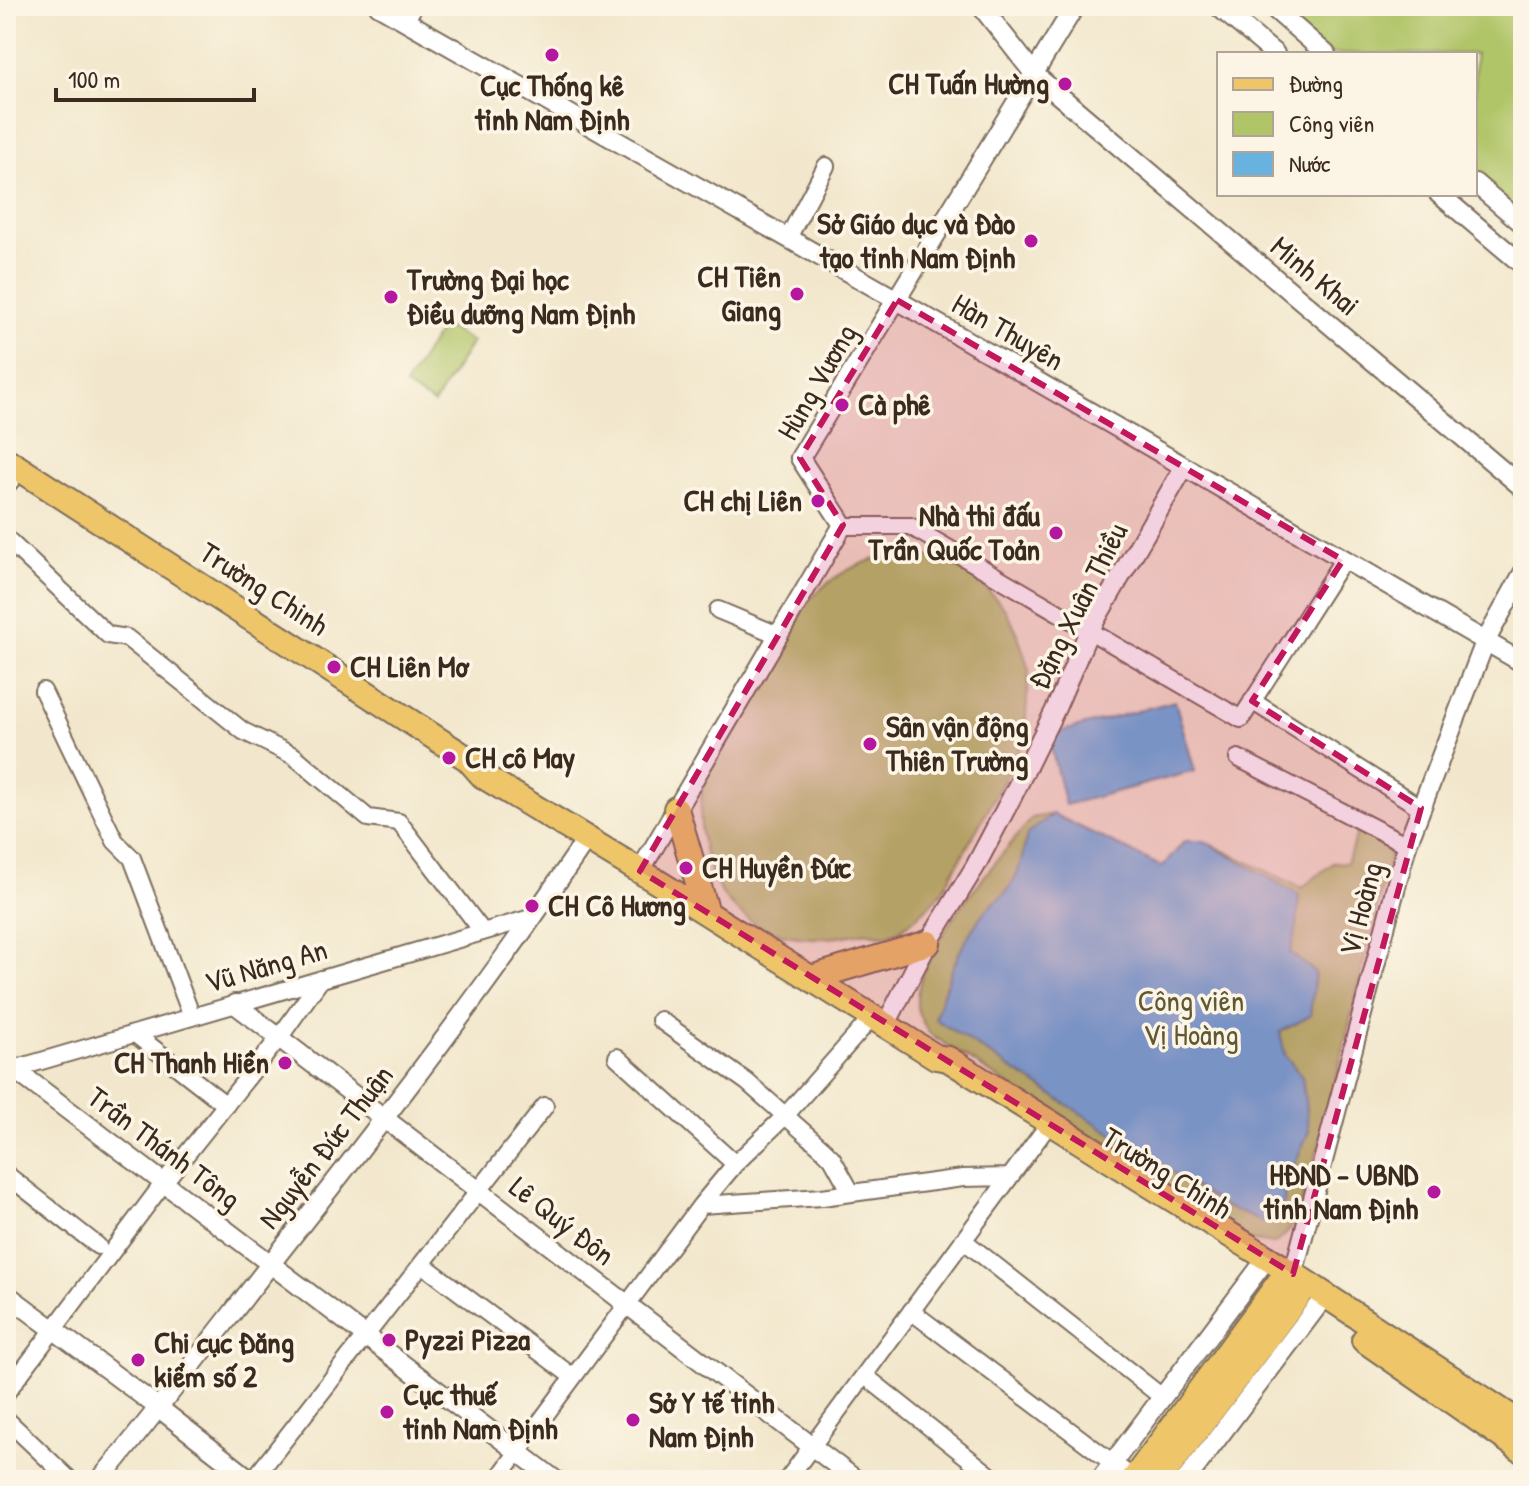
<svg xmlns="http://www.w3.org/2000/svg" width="1529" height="1486" font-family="'Patrick Hand',sans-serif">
<rect width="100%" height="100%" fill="#fcf5e5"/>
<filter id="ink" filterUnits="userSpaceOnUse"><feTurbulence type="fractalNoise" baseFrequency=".0125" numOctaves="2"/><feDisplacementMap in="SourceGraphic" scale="16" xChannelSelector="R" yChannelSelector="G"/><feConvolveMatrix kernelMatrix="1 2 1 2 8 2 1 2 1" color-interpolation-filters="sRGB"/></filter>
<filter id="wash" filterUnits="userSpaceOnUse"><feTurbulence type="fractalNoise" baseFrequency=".006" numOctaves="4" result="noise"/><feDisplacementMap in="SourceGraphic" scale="32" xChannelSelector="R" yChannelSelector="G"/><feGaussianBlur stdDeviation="1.8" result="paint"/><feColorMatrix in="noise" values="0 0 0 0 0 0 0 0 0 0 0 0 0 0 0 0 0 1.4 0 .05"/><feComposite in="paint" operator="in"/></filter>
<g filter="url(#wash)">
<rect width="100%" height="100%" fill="#f2e7cc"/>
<path fill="#b0c468" stroke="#767743" stroke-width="2" d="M 1271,6 L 1523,6 L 1523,224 L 1475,183 L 1475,54 L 1326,54 Z
M 443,324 L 472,342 L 434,404 L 405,386 Z
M 917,554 L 944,560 L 966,572 L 986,588 L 1005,609 L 1017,632 L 1029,670 L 1025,731 L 1017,757 L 942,892 C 930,905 903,934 885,935 C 876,936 870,931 861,933 C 755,957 690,897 702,790 C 706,760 727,733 741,708 C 760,676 779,645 798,613 C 829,574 867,553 917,554 Z
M 1053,814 L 1162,867 L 1185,841 L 1204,841 L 1302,888 L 1334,862 L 1347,863 L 1360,823 L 1392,845 L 1324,1130 L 1297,1217 L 1285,1235 L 1274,1244 L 1248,1240 L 930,1034 C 925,1026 917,1015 917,1006 C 913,952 998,861 1032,818 Z"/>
<path fill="#68b2e0" stroke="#526e7f" stroke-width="2" d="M 1175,701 L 1195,771 L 1065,805 L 1048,735 Z
M 1053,814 L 1162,867 L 1185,841 L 1204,841 L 1299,895 L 1297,926 L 1290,953 L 1315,972 L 1310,1016 L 1280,1032 L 1285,1055 L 1302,1077 L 1309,1131 L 1285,1187 L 1284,1203 L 1265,1223 L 1224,1206 L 935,1019 C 945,984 960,942 984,913 C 990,905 999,899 1006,892 C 1020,875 1023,855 1027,834 Z"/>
</g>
<g filter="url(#ink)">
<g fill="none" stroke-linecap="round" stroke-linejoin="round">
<defs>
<path id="minor" d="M 406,20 L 414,6
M 788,238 L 826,166
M 6,487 L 12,479
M 842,526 L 910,526 L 1241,719 L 1343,560
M 6,538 L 108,635 L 127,638 L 243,731 L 294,756 L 368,818 L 399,822 L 483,932
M 718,610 L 778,635
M 43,691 L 115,841 L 132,858 L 192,1017
M 1252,701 L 1421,808
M 1238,758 L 1407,845
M 660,1020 L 747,1082 L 823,1149 L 832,1158 L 851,1192
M 135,1034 L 226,1105
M 617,1057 L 735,1164
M 14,1069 L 534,917
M 6,1174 L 98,1246
M 701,1205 L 822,1197 L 963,1178 L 1010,1177
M 963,1240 L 1162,1397
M 422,1264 L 573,1377
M 911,1311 L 1134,1479
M 864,1375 L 996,1480
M 6,1393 L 165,1181 L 279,1038 L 321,979
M 6,1419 L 70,1480
M 253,1480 L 545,1106
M 497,1480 L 701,1205 L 735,1164 L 785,1116 L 873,1016
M 787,1480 L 1043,1132"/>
<path id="tertiary" d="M 379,6 L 897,300 L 1523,663
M 981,6 L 1035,75 L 1523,488
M 1218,6 L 1275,54
M 1271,6 L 1326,54
M 1475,183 L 1523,224
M 1439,194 L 1523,265
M 640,871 L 843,525 L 800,458 L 1075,6
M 235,1004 L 856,1480
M 886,1024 L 928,943 L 975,867 L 1014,793 L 1056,708 L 1089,631 L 1184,467
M 6,1063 L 555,1480
M 1293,1274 L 1407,845 L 1485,642 L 1523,573
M 6,1294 L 159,1408 L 251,1480
M 100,1480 C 159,1409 215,1335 272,1262 C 381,1124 488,985 586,840
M 1100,1480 L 1267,1258
M 1186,1480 L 1325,1296"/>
<path id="primary" d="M 6,460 L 468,759 L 483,776 L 640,871 L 936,1057 L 948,1059 L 1293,1274 L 1523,1425
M 676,809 L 707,913
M 811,978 L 928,943
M 1364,1340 L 1523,1451
M 1133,1480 L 1279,1283 L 1293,1274 L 1298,1296 L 1159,1480"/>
</defs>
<use href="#minor" stroke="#7b6c5b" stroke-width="20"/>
<use href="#tertiary" stroke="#7b6c5b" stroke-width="22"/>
<use href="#primary" stroke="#7b6c5b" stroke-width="28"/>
<use href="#minor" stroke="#fff" stroke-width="16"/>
<use href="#tertiary" stroke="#fff" stroke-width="18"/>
<use href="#primary" stroke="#eec569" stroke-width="24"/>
</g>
</g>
<path fill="#c2185b" fill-opacity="0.2" stroke="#c2185b" stroke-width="6" stroke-dasharray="16 10" stroke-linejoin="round" d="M 897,300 L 1343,560 L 1252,701 L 1421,808 L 1293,1274 L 640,871 L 843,525 L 800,458 Z"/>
<g fill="#b5179e" stroke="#fcf5e5" stroke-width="3">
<circle cx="552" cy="55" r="8"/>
<circle cx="1065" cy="84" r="8"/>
<circle cx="1031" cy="241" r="8"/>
<circle cx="797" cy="294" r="8"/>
<circle cx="391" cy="297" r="8"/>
<circle cx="842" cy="405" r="8"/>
<circle cx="818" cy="501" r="8"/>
<circle cx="1056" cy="533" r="8"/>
<circle cx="334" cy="667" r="8"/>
<circle cx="870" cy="744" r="8"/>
<circle cx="449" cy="758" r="8"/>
<circle cx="686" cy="868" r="8"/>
<circle cx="532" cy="906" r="8"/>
<circle cx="285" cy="1063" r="8"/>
<circle cx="1434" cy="1192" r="8"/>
<circle cx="389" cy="1340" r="8"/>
<circle cx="138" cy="1360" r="8"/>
<circle cx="387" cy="1412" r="8"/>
<circle cx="633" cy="1420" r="8"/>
</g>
<g text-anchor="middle" stroke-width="7" stroke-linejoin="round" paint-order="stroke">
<g font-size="30" font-weight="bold" fill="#3b2a1e" stroke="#fcf5e5" text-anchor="start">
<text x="1049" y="94" text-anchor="end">CH Tuấn Hường</text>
<text x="552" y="96" text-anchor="middle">Cục Thống kê<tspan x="552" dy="34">tỉnh Nam Định</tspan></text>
<text x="1015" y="234" text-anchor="end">Sở Giáo dục và Đào<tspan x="1015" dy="34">tạo tỉnh Nam Định</tspan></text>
<text x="781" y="287" text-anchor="end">CH Tiên<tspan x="781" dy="34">Giang</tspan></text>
<text x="407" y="290">Trường Đại học<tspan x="407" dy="34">Điều dưỡng Nam Định</tspan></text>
<text x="858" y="415">Cà phê</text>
<text x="802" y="511" text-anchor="end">CH chị Liên</text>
<text x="1040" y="526" text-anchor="end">Nhà thi đấu<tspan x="1040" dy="34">Trần Quốc Toản</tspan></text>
<text x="350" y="677">CH Liên Mơ</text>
<text x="886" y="737">Sân vận động<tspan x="886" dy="34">Thiên Trường</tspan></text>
<text x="465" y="768">CH cô May</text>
<text x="702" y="878">CH Huyền Đức</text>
<text x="548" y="916">CH Cô Hương</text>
<text x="269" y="1073" text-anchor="end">CH Thanh Hiền</text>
<text x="1418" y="1185" text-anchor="end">HĐND - UBND<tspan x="1418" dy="34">tỉnh Nam Định</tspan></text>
<text x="405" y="1350">Pyzzi Pizza</text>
<text x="154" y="1353">Chi cục Đăng<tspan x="154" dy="34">kiểm số 2</tspan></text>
<text x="403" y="1405">Cục thuế<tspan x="403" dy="34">tỉnh Nam Định</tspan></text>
<text x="649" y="1413">Sở Y tế tỉnh<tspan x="649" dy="34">Nam Định</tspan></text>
</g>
<g font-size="30" fill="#3b2a1e" stroke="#fcf5e5">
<text transform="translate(1315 276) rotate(40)" y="10">Minh Khai</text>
<text transform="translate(1008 332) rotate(30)" y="10">Hàn Thuyên</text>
<text transform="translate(817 382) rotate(-60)" y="10">Hùng Vương</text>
<text transform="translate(264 589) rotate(33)" y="10">Trường Chinh</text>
<text transform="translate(1078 606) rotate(-63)" y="10">Đặng Xuân Thiều</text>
<text transform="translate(1361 909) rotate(-75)" y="10">Vị Hoàng</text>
<text transform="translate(266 966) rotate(-16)" y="10">Vũ Năng An</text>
<text transform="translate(326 1147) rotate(-52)" y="10">Nguyễn Đức Thuận</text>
<text transform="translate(164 1148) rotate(37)" y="10">Trần Thánh Tông</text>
<text transform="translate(1167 1173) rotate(32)" y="10">Trường Chinh</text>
<text transform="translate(562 1221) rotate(38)" y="10">Lê Quý Đôn</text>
</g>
<g font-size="30" fill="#5e5834" stroke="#fcf5e5">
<text x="1191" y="1011">Công viên<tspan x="1191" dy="34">Vị Hoàng</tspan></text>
</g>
</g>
<rect width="1529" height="1486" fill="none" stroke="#fcf5e5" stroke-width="32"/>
<rect x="1217" y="52" width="260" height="144" fill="#fcf5e5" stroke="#afa495" stroke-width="2"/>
<rect x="1233" y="78" width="40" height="12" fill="#eec569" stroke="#afa495" stroke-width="2"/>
<text x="1289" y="92" font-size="24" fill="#3b2a1e">Đường</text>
<rect x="1233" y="112" width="40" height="24" fill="#b0c468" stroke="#afa495" stroke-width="2"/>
<text x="1289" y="132" font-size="24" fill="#3b2a1e">Công viên</text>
<rect x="1233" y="152" width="40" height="24" fill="#68b2e0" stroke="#afa495" stroke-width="2"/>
<text x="1289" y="172" font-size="24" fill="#3b2a1e">Nước</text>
<path d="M56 88v12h198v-12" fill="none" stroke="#3b2a1e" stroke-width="4"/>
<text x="68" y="88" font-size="24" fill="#3b2a1e" stroke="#fcf5e5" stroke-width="6" paint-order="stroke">100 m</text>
</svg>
